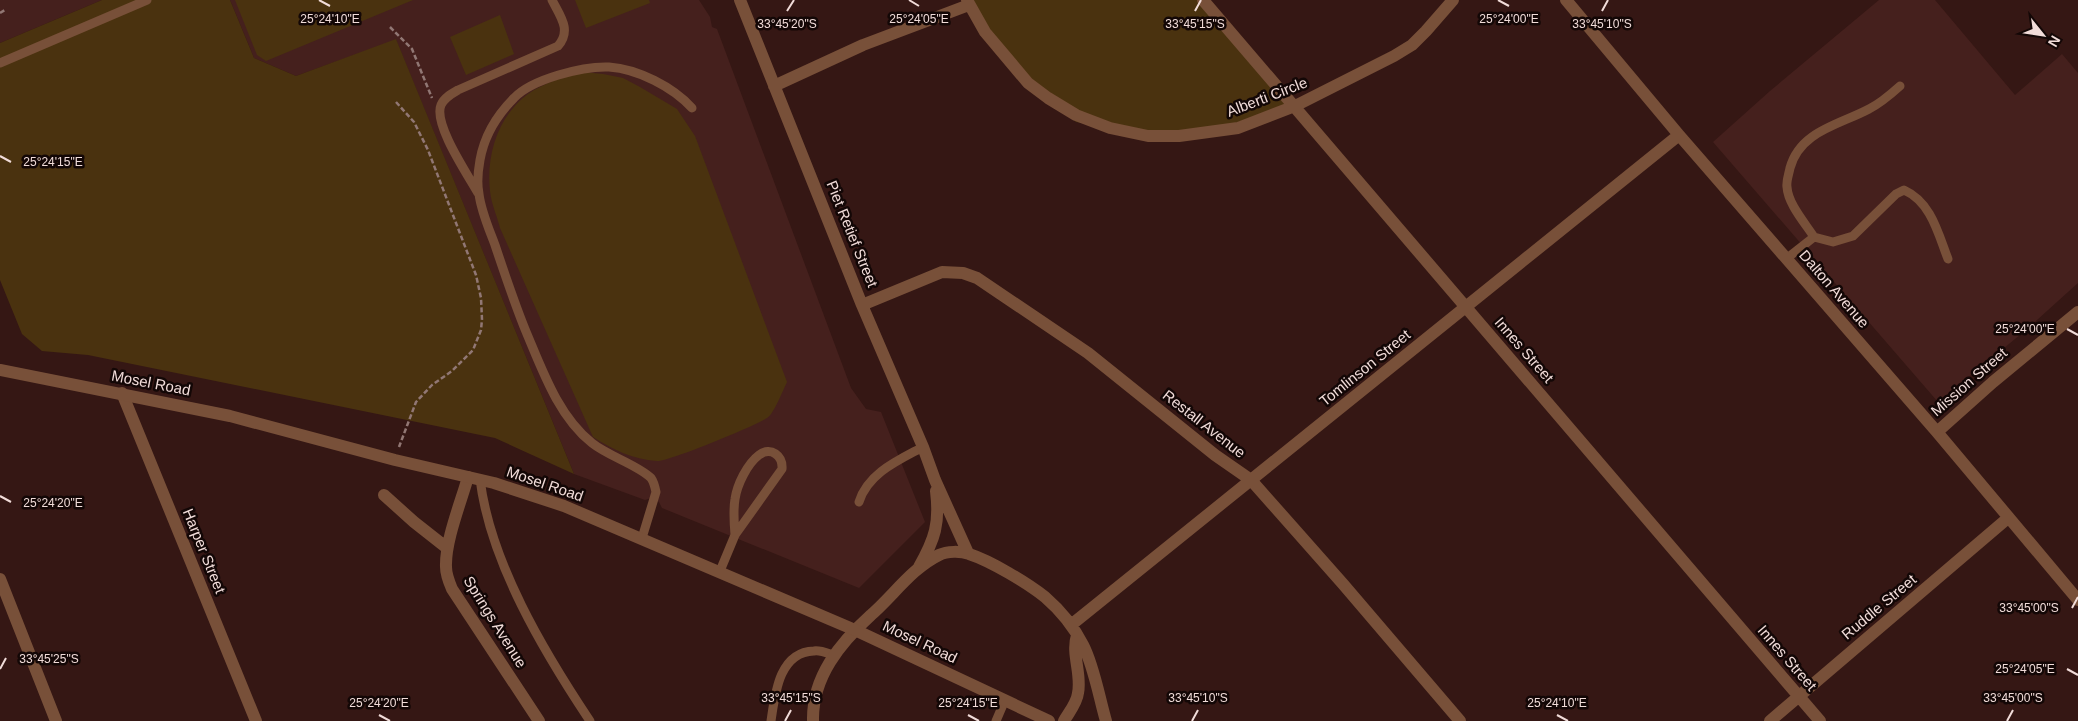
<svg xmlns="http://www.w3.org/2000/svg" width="2078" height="721" font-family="Helvetica,sans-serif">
<rect width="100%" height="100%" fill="#351714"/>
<path fill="#45201d" d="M 0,0 L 102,0 L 0,43 Z
M 230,0 L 699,0 L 710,17 L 712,27 L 717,29 L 851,388 L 866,409 L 881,412 L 925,522 L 859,588 L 662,508 L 659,502 L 651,498 L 645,500 L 574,474 L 396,40 L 296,76 L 254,58 Z
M 1879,0 L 1935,0 L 2015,95 L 2062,54 L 2078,73 L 2078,283 L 2026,330 L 1938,402 L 1713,142 L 1770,91 Z"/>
<path fill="#4a320f" d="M 102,0 L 230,0 L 254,58 L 296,76 L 396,39 L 574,474 L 495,438 L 88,355 L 42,351 L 22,334 L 0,280 L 0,43 Z
M 235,0 L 413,0 L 266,61 L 257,55 Z
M 575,0 L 649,0 L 650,3 L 586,28 Z
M 965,0 L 1201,0 L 1291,106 L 1225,126 L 1147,134 L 1076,122 L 1027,83 Z
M 500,15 L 514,54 L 466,75 L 450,37 Z
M 582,72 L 603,74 L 623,78 L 640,87 L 677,109 L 695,136 L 787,382 C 783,390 774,414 767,418 C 755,426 668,462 657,461 C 632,459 614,450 593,437 L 500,228 C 497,216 491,203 490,191 C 486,155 498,116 528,94 C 544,83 563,77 582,72 Z"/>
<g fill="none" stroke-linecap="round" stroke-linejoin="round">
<path stroke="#917774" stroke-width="2.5" stroke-dasharray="5 2.5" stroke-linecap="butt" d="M 0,13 L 5,10
M 390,27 L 412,49 L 432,98
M 396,102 L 414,122 L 428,150 L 476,275 L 481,298 L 482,319 L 481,330 L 473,350 L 452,371 L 432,385 L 416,402 L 399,447"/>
<path stroke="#785039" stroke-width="9" d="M 0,63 L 147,0
M 478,193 C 468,175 433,124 441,105 C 444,98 451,94 458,90 L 558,46 C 572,30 560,16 552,0
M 1814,237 C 1805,223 1788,204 1787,187 C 1786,181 1789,174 1790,168 C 1800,131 1839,125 1869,109 C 1881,103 1890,95 1900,86
M 1786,259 L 1814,237 L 1833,242 L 1853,236 L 1896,194 L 1904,190 C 1931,202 1938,233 1948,259
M 480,479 C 490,562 544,652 590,721
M 859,502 C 868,473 899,460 923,447
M 642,538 L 656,492 C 655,487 654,482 651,478 C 638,465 608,456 592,443 C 559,417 543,372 527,334 C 515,305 505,275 495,245 C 489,229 481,211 479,194 C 477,184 478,171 480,160 C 484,137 497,115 514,98 C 532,79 583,66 609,67 C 638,69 673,87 692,108
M 720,571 L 735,535 L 782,469 C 783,456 771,446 759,455 C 747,464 737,485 735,499 C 733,511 734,523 735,535
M 771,721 C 775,694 779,652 814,651 C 820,650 827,653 833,655
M 996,721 L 1005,700"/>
<path stroke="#785039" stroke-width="12" d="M 740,0 L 862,305 L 923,447 L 935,480 L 968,553
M 967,0 L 985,32 L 1028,83 L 1048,98 L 1076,115 L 1110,128 L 1148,136 L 1179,136 L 1238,128 L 1295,106 L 1394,56 L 1412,45 L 1426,31 L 1453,0
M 1203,0 L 1820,721
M 1566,0 L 1679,135 L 1937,432 L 2078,600
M 774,86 L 863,45 L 969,5
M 862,305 L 942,272 L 963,273 L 977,278 L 1088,353 L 1215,455 L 1251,480 L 1343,584 L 1460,721
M 122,393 L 256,721
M 1937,432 L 1993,382 L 2078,312
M 468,477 C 461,502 445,541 446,567 C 446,575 449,582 452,589 L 539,721
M 384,495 L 414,522 L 447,548
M 919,567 C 935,539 940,523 936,491
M 0,579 L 56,721
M 1071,625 L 1679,135
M 813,721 C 812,677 840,643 871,615 C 893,596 912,568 939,555 C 947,551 961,551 969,554 C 991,561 1027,583 1045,597 C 1060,610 1074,627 1083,645 C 1094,666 1099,697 1106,721
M 1064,721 C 1069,712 1077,703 1078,693 C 1082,674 1071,654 1077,635
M 1770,721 L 2008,518"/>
<path stroke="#785039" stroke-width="12" d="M 0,370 L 230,416 L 395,460 L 494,483 L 564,506 L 855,630 L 1049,721"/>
</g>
<path fill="none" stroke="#f1dcd9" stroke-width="2" d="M 319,0 L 330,6M 909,0 L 919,6M 1498,0 L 1509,6M 787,11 L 794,0M 1195,11 L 1201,0M 1602,11 L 1608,0M 0,156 L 11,162M 2067,329 L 2078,335M 0,496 L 11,502M 2072,608 L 2078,597M 0,669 L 6,658M 2067,669 L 2078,675M 379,715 L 390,721M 968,715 L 979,721M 1557,715 L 1568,721M 785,721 L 791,710M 1192,721 L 1198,710M 2007,721 L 2013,710"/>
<g text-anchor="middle" stroke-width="5" stroke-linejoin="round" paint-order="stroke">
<g font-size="15" fill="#f1dcd9" stroke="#130706">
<text transform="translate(1267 97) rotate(-21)" y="5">Alberti Circle</text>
<text transform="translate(852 234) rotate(68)" y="5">Piet Retief Street</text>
<text transform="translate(1834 289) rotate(49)" y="5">Dalton Avenue</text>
<text transform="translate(1524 350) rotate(49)" y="5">Innes Street</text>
<text transform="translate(1365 368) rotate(-39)" y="5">Tomlinson Street</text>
<text transform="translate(1969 382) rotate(-41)" y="5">Mission Street</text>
<text transform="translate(151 383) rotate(11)" y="5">Mosel Road</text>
<text transform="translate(1204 424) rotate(38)" y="5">Restall Avenue</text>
<text transform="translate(545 484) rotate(19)" y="5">Mosel Road</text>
<text transform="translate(204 551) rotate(68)" y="5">Harper Street</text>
<text transform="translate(1879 607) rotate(-40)" y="5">Ruddle Street</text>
<text transform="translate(495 622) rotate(58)" y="5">Springs Avenue</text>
<text transform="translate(920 642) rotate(25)" y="5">Mosel Road</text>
<text transform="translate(1787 658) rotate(49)" y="5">Innes Street</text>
</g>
</g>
<g font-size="12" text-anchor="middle" fill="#f1dcd9" stroke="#130706" stroke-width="5" stroke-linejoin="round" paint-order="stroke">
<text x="1509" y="23">25°24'00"E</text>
<text x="330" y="23">25°24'10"E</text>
<text x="919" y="23">25°24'05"E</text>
<text x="787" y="28">33°45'20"S</text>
<text x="1195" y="28">33°45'15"S</text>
<text x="1602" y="28">33°45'10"S</text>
<text x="53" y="166">25°24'15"E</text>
<text x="2025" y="333">25°24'00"E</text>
<text x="53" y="507">25°24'20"E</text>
<text x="2029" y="612">33°45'00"S</text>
<text x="49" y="663">33°45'25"S</text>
<text x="2025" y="673">25°24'05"E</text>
<text x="791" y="702">33°45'15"S</text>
<text x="1198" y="702">33°45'10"S</text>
<text x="2013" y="702">33°45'00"S</text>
<text x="379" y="707">25°24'20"E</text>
<text x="968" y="707">25°24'15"E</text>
<text x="1557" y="707">25°24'10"E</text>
</g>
<g transform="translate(2043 35) rotate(120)" stroke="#130706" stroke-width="4" paint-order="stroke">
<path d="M0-4L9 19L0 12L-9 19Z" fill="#f1dcd9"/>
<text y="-8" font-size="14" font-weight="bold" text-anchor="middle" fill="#f1dcd9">N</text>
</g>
</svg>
